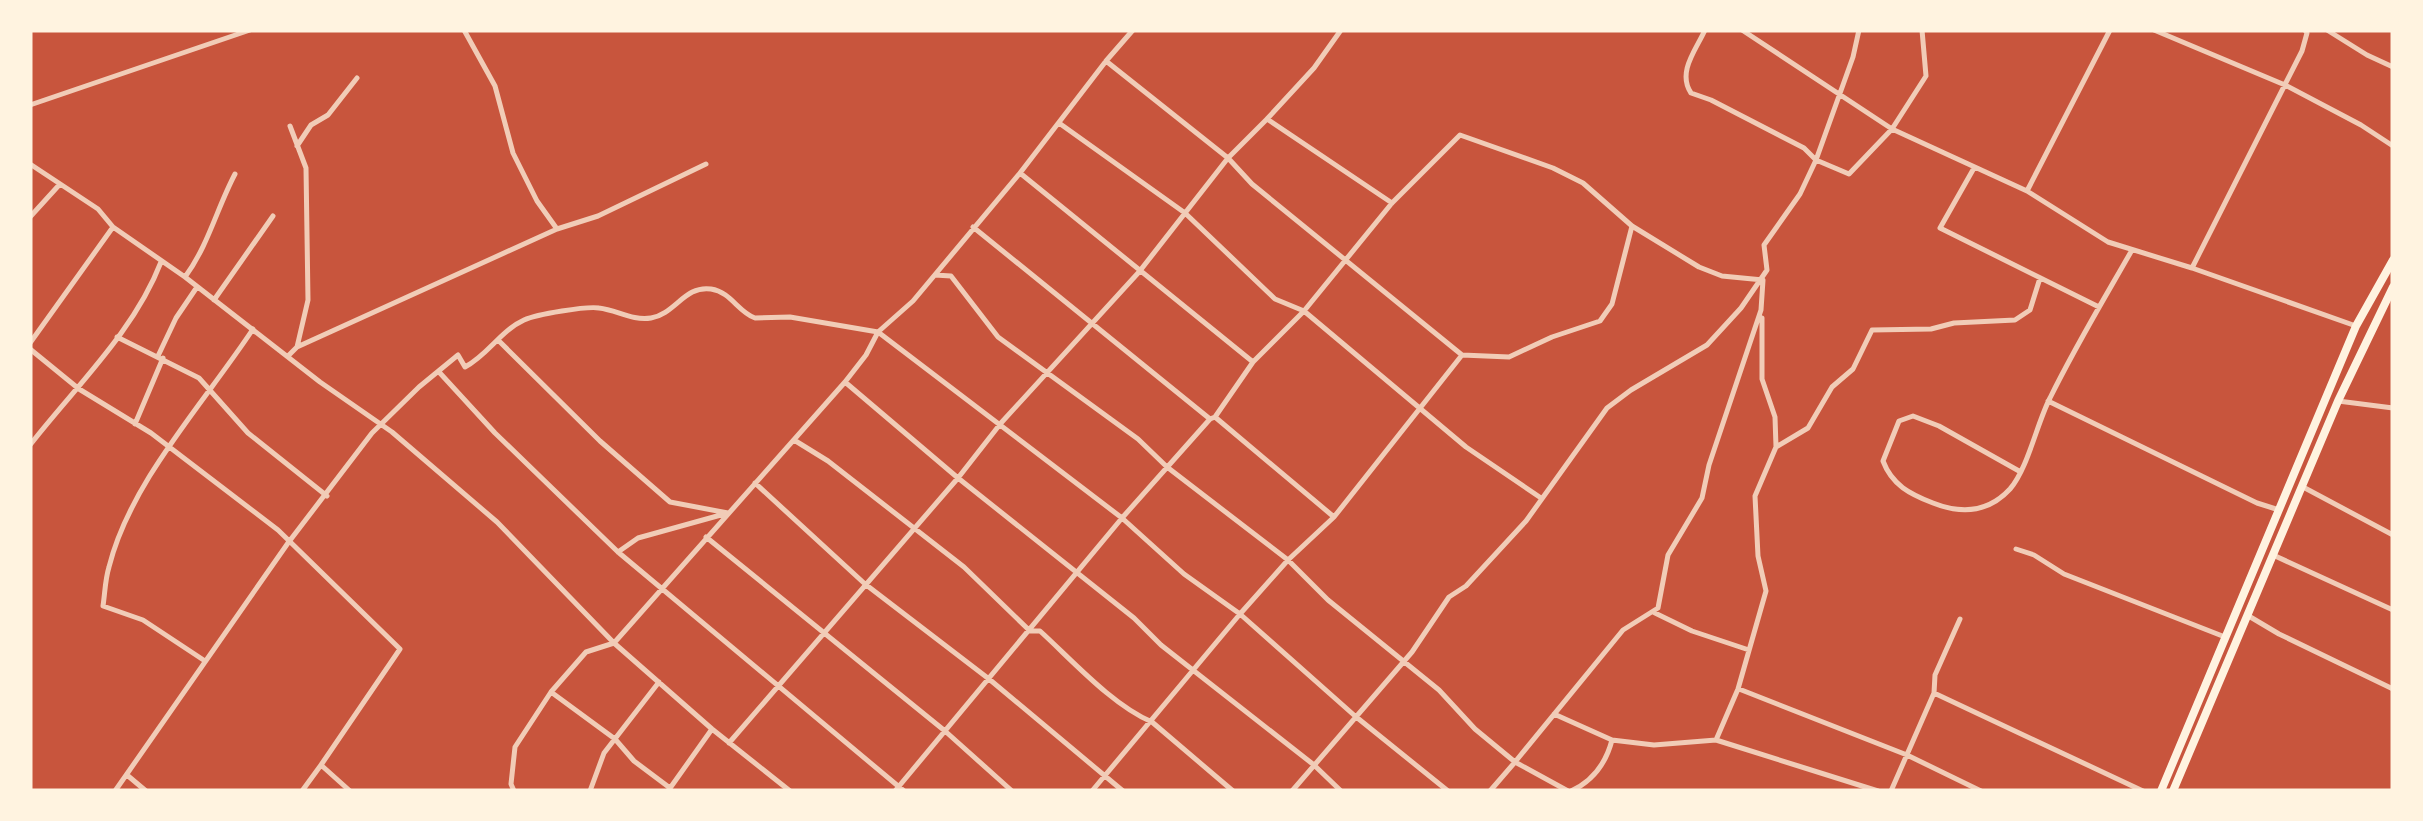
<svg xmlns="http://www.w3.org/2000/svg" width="2423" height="821" font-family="Signika,sans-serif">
<rect width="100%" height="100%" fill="#c8553d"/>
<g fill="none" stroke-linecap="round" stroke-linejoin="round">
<path stroke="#f1ccb7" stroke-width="5" d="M 464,30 L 495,86 L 513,153 L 537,201 L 557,229
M 1705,30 C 1696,50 1677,72 1691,93 L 1711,100 L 1804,148 L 1816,160 L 1849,174 L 1892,129 L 1926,76 L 1922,30
M 1742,30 L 1892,129 L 2027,191 L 2108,242 L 2192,268 L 2356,326
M 2154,30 L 2285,85 L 2361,125 L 2393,146
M 2327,30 L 2367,55 L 2393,67
M 1106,61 L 1133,30
M 30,105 L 250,30
M 1267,119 L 1314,68 L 1341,30
M 1059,123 L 1185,213 L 1275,299 L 1304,311 L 1466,447 L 1541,498
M 297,146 L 311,125 L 328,115 L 357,78
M 30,164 L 98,209 L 113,227 L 185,277 L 320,382 L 392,432 L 497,522 L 614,643 L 712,729 L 790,791
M 1974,168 L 1940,228 L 2099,307
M 2027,191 L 2110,30
M 1392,203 L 1267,119 L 1228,158 L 1252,184 L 1462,355
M 30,217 L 60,184
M 973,227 L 1210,419
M 2192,268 L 2302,51 L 2307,33 L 2305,30
M 935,275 L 951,276 L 998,337 L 1138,439 L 1167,467 L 1288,560 L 1328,600 L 1439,690 L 1475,729 L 1515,762 L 1490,791
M 185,277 C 208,246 217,208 235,174
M 214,300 L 273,216
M 117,337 L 199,378 L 248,433 L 327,496
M 498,340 L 600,441 L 670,502 L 728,513 L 638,538 L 618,552
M 30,343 L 113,227
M 297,347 L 557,229 L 598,216 L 706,164
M 30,349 L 79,389 L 151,433 L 278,530 L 400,649 L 321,765 L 350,791
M 158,356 L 176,318 L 197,287
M 288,356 L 297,347 L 308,300 L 306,168 L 290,126
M 1253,362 L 1304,311 L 1392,203 L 1460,135 L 1553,168 L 1583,183 L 1632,226 L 1699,267 L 1722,276 L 1763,280
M 439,372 L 495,433 L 618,552 L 904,791
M 845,382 L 958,478 L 1134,618 L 1161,645 L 1314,765 L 1341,791
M 2048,401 L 2257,503 L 2279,510
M 2338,401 L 2393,408
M 135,424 L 163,358
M 794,440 L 828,461 L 964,567 L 1030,631 L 1040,631 C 1072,660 1112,705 1152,722 L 1233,791
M 30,445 C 75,387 134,332 161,262
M 1776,447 L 1808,428 L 1832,387 L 1853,369 L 1872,330 L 1931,329 L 1954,323 L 2015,320 L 2030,310 L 2040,278
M 2019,471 L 1939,426 L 1913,416 L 1899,421 L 1883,461 C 1892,485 1910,494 1933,503 C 1961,514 1988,513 2010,489 C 2028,468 2037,423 2050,398 C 2075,347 2104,299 2132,250
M 755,483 L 865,584 L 989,679 L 1123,791
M 2303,487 L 2393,535
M 706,537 L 945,731 L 1012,791
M 2016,549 L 2034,555 L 2064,574 L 2225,637
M 2273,555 L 2393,610
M 1655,613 L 1692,631 L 1749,650
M 2247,615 L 2279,634 L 2393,689
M 205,661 L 143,620 L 103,606 C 105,593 105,580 109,567 C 130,482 205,402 253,329
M 1739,689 L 1907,755 L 1981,791
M 551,692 L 615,739 L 634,761 L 670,788
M 1934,693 L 2143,791
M 1554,714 L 1612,740 L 1654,745 L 1716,740 L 1878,791
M 1716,740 L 1738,689 L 1766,591 L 1758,556 L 1755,496 L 1776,447 L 1775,417 L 1762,379 L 1762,318
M 729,743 L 958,478 L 1001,423 L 1139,272 L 1228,158 L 1106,61 L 1020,173
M 127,775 L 146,791
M 115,791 L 288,543 L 372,433 L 419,387 L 458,355 L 465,367 C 488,355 500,331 524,320 C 537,314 587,306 599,308 C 617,310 632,321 651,318 C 675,314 685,285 711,289 C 731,292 738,312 755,318 L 790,317 L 878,332 L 913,301 L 1020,173 L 1253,362 L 1215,417 L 1334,517 L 1462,355 L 1509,357 L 1552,337 L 1600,321 L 1612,304 L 1632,226
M 302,791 L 321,765
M 514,791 L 511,784 L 515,747 L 551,692 L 586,652 L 614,643 L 845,382 L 866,355 L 878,332 L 1122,518 L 1184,574 L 1240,614 L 1355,716 L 1448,791
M 590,791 L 604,753 L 659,682
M 668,791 L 712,729
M 895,791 L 1122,518 L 1210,419 L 1215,417
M 1092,791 L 1240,614 L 1288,560 L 1334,517
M 1292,791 L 1412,652 L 1449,597 L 1466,586 L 1526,521 L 1607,408 L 1631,390 L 1707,345 L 1741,308 L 1767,270 L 1764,245 L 1800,194 L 1816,160 L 1853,57 L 1859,30
M 1568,791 L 1515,762 L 1623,630 L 1658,608 L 1668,555 L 1702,498 L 1709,465 L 1761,310 L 1763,280
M 1571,791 C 1593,781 1606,763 1612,740
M 1891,791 L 1934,693 L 1935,675 L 1960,619"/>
<path stroke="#fff3e0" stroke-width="8" d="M 2161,791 L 2356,326 L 2393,260
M 2173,791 L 2338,401 L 2393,287"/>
</g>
<rect width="2423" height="821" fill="none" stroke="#fff3e0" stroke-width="65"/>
</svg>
